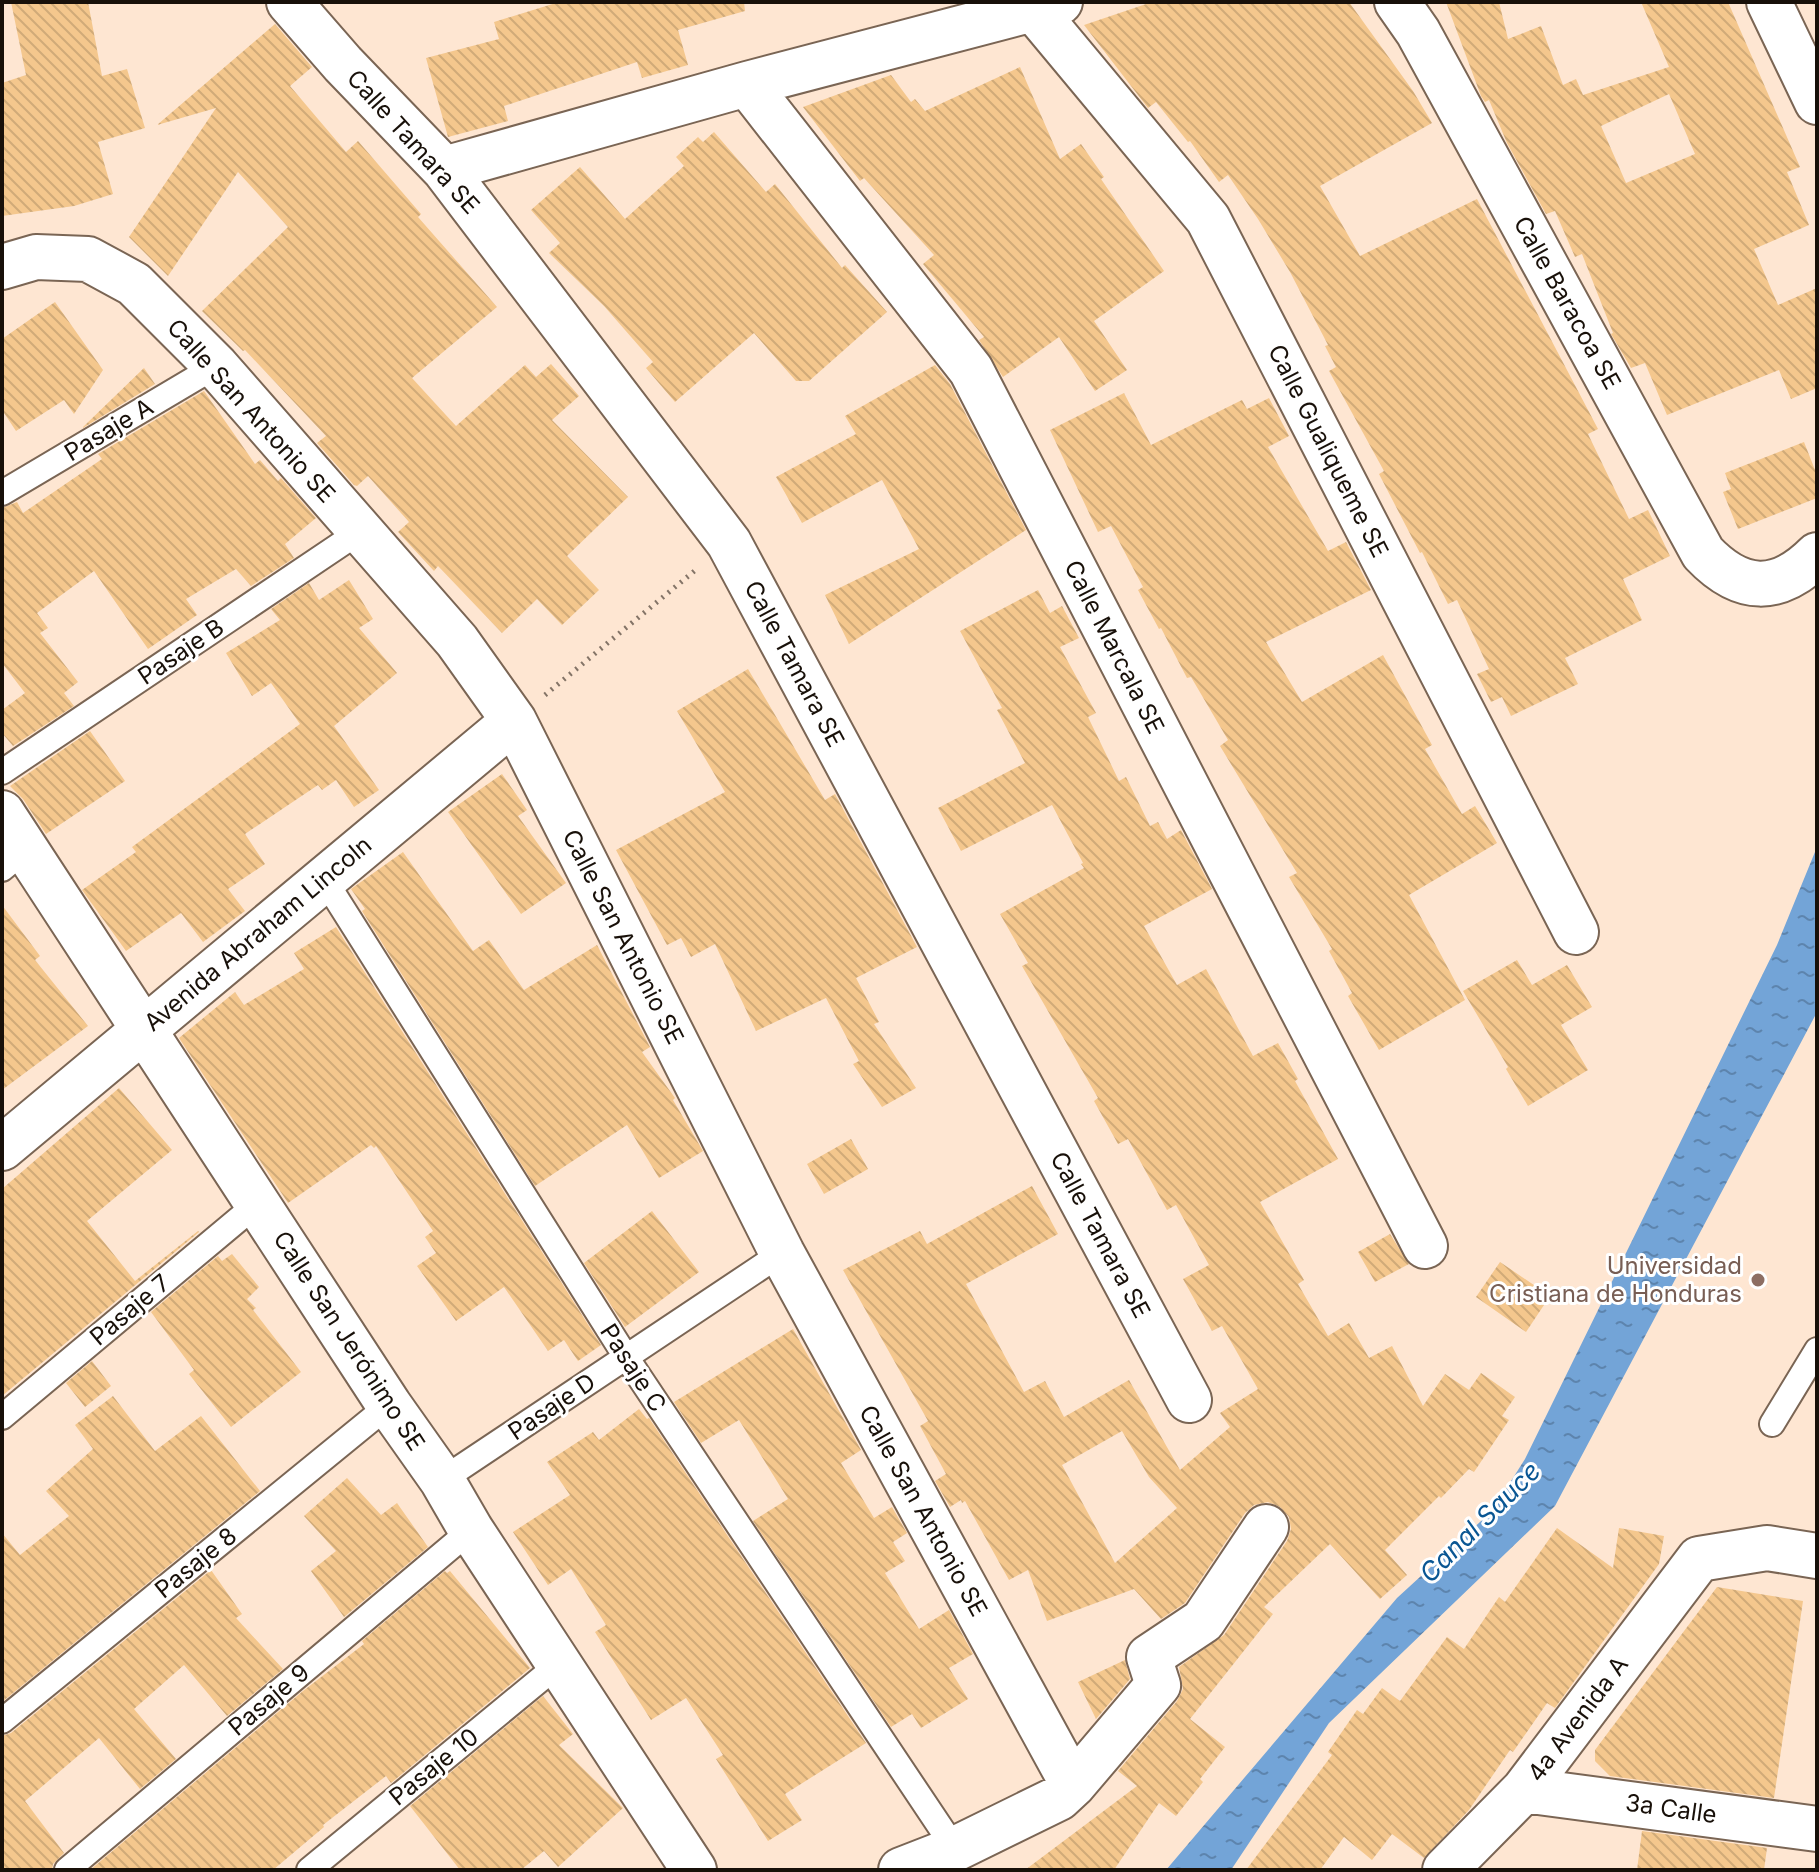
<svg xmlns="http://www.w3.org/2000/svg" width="1819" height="1872" font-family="Inter,sans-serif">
<defs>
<pattern id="water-ripples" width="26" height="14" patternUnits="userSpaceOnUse" patternTransform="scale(2)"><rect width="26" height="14" fill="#73a4d7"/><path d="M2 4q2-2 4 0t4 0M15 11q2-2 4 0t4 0" fill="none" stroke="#5d84ad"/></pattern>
<pattern id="building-back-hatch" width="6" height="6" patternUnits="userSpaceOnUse" patternTransform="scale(2)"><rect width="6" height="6" fill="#f4c78d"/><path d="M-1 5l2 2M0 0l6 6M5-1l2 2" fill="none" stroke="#d0aa78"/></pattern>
</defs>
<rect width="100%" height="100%" fill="#fee6d2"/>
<path fill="url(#water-ripples)" d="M 1817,847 L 1816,1014 L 1555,1506 L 1329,1723 L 1231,1870 L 1166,1870 L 1397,1598 L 1492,1511 L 1525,1459 L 1777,945 Z"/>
<path fill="url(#building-back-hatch)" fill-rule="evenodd" d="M 11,2 L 88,2 L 102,76 L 127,69 L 145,128 L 98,142 L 113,194 L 74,206 L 2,216 L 2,83 L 26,75 Z
M 559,2 L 744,2 L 745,11 L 678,30 L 688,65 L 642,78 L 637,62 L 504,106 L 508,121 L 448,137 L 426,58 L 499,39 L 494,22 Z
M 1152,2 L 1349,2 L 1413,91 L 1432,123 L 1320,186 L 1360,256 L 1477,199 L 1598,429 L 1588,434 L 1629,519 L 1648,510 L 1670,556 L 1623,579 L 1642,620 L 1565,658 L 1578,684 L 1511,716 L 1502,697 L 1491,702 L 1477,674 L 1489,669 L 1457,600 L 1448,604 L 1422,552 L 1420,553 L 1379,474 L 1384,471 L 1329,371 L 1336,367 L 1325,346 L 1328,345 L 1290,272 L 1258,219 L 1228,175 L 1219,182 L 1190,141 L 1188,142 L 1156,102 L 1148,108 L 1084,25 Z
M 1446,2 L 1499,2 L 1508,39 L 1541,26 L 1563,85 L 1576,79 L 1583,95 L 1669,67 L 1641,2 L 1728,2 L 1800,167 L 1787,172 L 1809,225 L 1754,249 L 1778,305 L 1817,288 L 1817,388 L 1791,399 L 1779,370 L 1667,415 L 1645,363 L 1631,368 L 1611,334 L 1613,333 L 1582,254 L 1575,257 L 1555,211 L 1546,214 L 1507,143 L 1489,100 L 1485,102 L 1481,96 ZM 1669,94 L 1695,154 L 1626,183 L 1601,126 Z
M 275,24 L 312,67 L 290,86 L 346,152 L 358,141 L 421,214 L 418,217 L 497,307 L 412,378 L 456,426 L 525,365 L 536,377 L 551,364 L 579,396 L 552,420 L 628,497 L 567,556 L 599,590 L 562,625 L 537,599 L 502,633 L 438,566 L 434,571 L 398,532 L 409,522 L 368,476 L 357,486 L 354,485 L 317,443 L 326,436 L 245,350 L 243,351 L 202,311 L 288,227 L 238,172 L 168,276 L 129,237 L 216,108 L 157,125 Z
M 1020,67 L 1060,159 L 1081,144 L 1104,177 L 1101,179 L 1164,271 L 1094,321 L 1127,370 L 1095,391 L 1059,337 L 1003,377 L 979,340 L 984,337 L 923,264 L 934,255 L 864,178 L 860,181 L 803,107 L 891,75 L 911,102 L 915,99 L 925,111 Z
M 714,132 L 766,192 L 775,184 L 842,268 L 845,265 L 887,312 L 809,381 L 796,381 L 754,333 L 675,402 L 646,368 L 653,362 L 604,306 L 549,253 L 560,243 L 531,210 L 580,167 L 625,219 L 684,166 L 676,157 L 698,137 L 703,142 Z
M 55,302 L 103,370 L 74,414 L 64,400 L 16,431 L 2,410 L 2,339 Z
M 935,365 L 950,384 L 1026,530 L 849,644 L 825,595 L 919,549 L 882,480 L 802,523 L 776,477 L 856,434 L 845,416 Z
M 144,368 L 155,384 L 83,428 L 83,427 Z
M 204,391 L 255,464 L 260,460 L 278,481 L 281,478 L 316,518 L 285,544 L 294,558 L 251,586 L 236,569 L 186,599 L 197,615 L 148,649 L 94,571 L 37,613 L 48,628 L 40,633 L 78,682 L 64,693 L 74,706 L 13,746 L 2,733 L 2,710 L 25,693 L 2,663 L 2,508 L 17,502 L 23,513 L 102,459 L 98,454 Z
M 1124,393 L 1151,445 L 1242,400 L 1247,409 L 1269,398 L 1289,436 L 1268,447 L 1328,551 L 1346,542 L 1371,590 L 1266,642 L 1302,702 L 1383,655 L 1432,745 L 1425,749 L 1462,814 L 1475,806 L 1497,843 L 1409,895 L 1465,1000 L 1379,1050 L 1348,996 L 1352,993 L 1329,951 L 1332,949 L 1289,877 L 1297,873 L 1220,746 L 1228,740 L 1191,677 L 1187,678 L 1161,628 L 1159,629 L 1138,590 L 1143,587 L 1111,526 L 1098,532 L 1050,430 Z
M 1804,442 L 1817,475 L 1817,498 L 1738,529 L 1723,492 L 1731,489 L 1725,473 Z
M 349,580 L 373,619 L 359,628 L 397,673 L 334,726 L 379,790 L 354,807 L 336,780 L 322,790 L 318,785 L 245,834 L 265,864 L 228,889 L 245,911 L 203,942 L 181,913 L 126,951 L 82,890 L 136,852 L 132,847 L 300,724 L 271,683 L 252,696 L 226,653 L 280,620 L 271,609 L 309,583 L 319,600 Z
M 1038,590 L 1050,613 L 1062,606 L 1079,638 L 1060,647 L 1096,713 L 1088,717 L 1119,781 L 1126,777 L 1150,826 L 1158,822 L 1167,839 L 1181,830 L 1212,889 L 1144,926 L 1177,985 L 1206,969 L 1253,1056 L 1278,1043 L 1298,1079 L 1295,1081 L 1338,1159 L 1260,1202 L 1304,1280 L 1298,1284 L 1328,1336 L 1349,1323 L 1369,1358 L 1392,1346 L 1423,1406 L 1445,1374 L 1469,1390 L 1481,1373 L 1515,1397 L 1502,1416 L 1509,1420 L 1474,1472 L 1469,1469 L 1441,1498 L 1439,1496 L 1385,1550 L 1407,1575 L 1380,1599 L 1330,1544 L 1264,1607 L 1273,1614 L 1190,1719 L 1225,1747 L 1200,1779 L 1203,1782 L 1176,1816 L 1159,1803 L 1114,1870 L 1025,1870 L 1137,1786 L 1118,1771 L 1177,1701 L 1183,1689 L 1179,1667 L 1224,1635 L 1287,1541 L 1291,1529 L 1289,1517 L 1280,1507 L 1268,1502 L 1254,1505 L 1245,1513 L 1185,1603 L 1161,1619 L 1134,1589 L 1047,1621 L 1028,1570 L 1009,1580 L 965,1501 L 962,1503 L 961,1500 L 950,1507 L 935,1481 L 946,1474 L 920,1426 L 928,1421 L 843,1270 L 920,1231 L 927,1244 L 1032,1186 L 1058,1234 L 966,1284 L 1024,1392 L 1045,1381 L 1064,1417 L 1129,1380 L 1180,1470 L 1230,1427 L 1220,1413 L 1258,1389 L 1222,1326 L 1212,1331 L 1183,1279 L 1209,1265 L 1176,1205 L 1167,1210 L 1128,1139 L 1118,1144 L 1094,1101 L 1098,1098 L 1022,966 L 1028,963 L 1000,914 L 1084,868 L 1081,864 L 1083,863 L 1052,805 L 961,851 L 938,808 L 1025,763 L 997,710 L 1002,708 L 960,631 ZM 1122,1431 L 1149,1477 L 1177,1508 L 1115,1563 L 1062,1465 Z
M 748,669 L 825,800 L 835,794 L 917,947 L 856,978 L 879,1022 L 874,1024 L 916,1088 L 882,1107 L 853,1064 L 859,1061 L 826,998 L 756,1031 L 715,944 L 691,957 L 681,938 L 667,945 L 616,850 L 725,792 L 677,711 Z
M 90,731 L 125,781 L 46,834 L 23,799 L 10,786 Z
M 502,774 L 527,810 L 518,816 L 566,883 L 521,914 L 448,812 Z
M 403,852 L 473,951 L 489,940 L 524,990 L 597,945 L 650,1047 L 642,1052 L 675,1098 L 673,1100 L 703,1151 L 659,1178 L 627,1125 L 535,1186 L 362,911 L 365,909 L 351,889 Z
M 2,905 L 40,956 L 35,960 L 88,1026 L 2,1090 Z
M 336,927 L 601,1345 L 578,1361 L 564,1340 L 548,1351 L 504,1287 L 456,1321 L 417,1266 L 436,1253 L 425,1237 L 433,1231 L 376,1146 L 374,1148 L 371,1145 L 288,1203 L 179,1038 L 235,992 L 244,1005 L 304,969 L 294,953 Z
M 1517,960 L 1532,985 L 1567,965 L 1592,1007 L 1561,1025 L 1588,1070 L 1528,1106 L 1506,1069 L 1508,1067 L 1463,991 Z
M 119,1088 L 172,1150 L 87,1221 L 135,1281 L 198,1231 L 199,1232 L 2,1396 L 2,1189 Z
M 851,1139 L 868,1169 L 824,1194 L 807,1164 Z
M 652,1211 L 699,1272 L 625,1327 L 584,1263 Z
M 1390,1234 L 1409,1264 L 1375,1282 L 1358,1252 Z
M 232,1254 L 259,1287 L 247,1299 L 256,1308 L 253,1310 L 301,1372 L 231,1427 L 189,1374 L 194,1370 L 151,1312 L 218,1256 L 222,1261 Z
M 1500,1262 L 1550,1296 L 1526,1332 L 1476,1297 Z
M 793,1329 L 861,1450 L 841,1463 L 874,1518 L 892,1507 L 907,1533 L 893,1542 L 905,1561 L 885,1573 L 919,1629 L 949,1610 L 973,1654 L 949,1668 L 968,1699 L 921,1728 L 912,1714 L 891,1727 L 753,1521 L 788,1499 L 739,1420 L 701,1443 L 674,1402 Z
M 92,1361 L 111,1386 L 85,1407 L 66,1383 Z
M 113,1396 L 155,1451 L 201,1416 L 260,1491 L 2,1702 L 2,1533 L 20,1555 L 69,1516 L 46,1491 L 93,1449 L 75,1425 Z
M 639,1409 L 647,1419 L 649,1418 L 866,1743 L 785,1794 L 802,1820 L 768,1841 L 716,1759 L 723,1755 L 686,1698 L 651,1720 L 595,1632 L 606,1625 L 571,1569 L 548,1585 L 513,1532 L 570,1495 L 547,1462 L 593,1432 L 599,1440 Z
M 347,1478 L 381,1515 L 397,1503 L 428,1547 L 344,1617 L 311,1571 L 336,1551 L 304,1516 Z
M 1557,1528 L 1613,1568 L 1619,1528 L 1664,1536 L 1659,1564 L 1555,1708 L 1547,1703 L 1513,1752 L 1510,1750 L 1469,1810 L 1424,1858 L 1392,1834 L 1372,1860 L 1344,1837 L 1320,1870 L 1246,1870 L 1332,1755 L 1328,1752 L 1357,1710 L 1363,1714 L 1382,1688 L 1400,1701 L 1447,1637 L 1464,1649 L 1499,1597 L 1505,1602 Z
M 211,1570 L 242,1614 L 236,1618 L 283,1669 L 227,1716 L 184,1665 L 134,1709 L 176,1759 L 140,1789 L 99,1738 L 25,1801 L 64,1853 L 53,1864 L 52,1870 L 2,1870 L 2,1736 L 11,1733 Z
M 445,1571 L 447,1573 L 450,1571 L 530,1668 L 391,1783 L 386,1776 L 323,1825 L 324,1827 L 273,1870 L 90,1870 L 303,1691 L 364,1644 L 362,1641 Z
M 1717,1587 L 1803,1601 L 1774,1798 L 1610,1776 L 1595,1761 L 1595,1750 Z
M 1125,1660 L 1130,1679 L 1096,1719 L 1078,1682 Z
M 543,1696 L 573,1734 L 559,1745 L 623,1808 L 558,1867 L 544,1851 L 521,1870 L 460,1870 L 410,1806 Z
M 1642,1831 L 1767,1848 L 1764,1870 L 1637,1870 Z"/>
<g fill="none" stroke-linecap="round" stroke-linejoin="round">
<defs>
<path id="service" d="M 2,493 L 216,366
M 2,772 L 359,532
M 2,869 L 26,849
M 324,879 L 626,1357 L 955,1849
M 2,1417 L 258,1203
M 1772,1424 L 1817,1350
M 442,1480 L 782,1253
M 2,1721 L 389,1405
M 67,1870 L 471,1530
M 309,1870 L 559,1664"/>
<path id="minor" d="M 289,2 L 343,64 L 444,169 L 729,543 L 1189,1400
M 1031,2 L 1034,10 L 1208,219 L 1576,932
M 1397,2 L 1418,32 L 1703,553 C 1741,593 1778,594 1817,555
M 1769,2 L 1817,102
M 747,84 L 971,370 L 1425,1246
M 444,169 L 747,84 L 1060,2
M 2,267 L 36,257 L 88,259 L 134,284 L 216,366 L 457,641 L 514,721 L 782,1253 L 1073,1785
M 2,813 L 389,1405 L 442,1480 L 471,1530 L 694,1870
M 2,1148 L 514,721
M 1524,1790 L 1817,1829
M 901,1870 L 955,1849 L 1059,1798 L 1073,1785 L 1158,1685 L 1149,1657 L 1203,1621 L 1266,1527
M 1445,1870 L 1524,1790 L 1699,1559 L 1767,1548 L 1817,1556"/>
</defs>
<use href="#service" stroke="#7a6554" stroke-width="28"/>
<use href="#minor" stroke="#7a6554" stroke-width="48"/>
<path stroke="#847467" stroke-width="5" stroke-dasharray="2 6" stroke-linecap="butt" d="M 545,695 L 698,568"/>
<use href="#service" stroke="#fff" stroke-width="24"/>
<use href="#minor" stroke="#fff" stroke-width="44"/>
</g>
<circle fill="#8d6e63" stroke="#fff" stroke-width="3" cx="1758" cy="1280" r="8"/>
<g text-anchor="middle" stroke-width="6" stroke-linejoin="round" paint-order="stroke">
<g font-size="24" fill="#181009" stroke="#fff">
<text transform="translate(413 142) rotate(48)" y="8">Calle Tamara SE</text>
<text transform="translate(1567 303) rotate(61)" y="8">Calle Baracoa SE</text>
<text transform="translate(251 411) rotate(48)" y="8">Calle San Antonio SE</text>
<text transform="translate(109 430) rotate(-31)" y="8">Pasaje A</text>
<text transform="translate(1328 451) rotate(63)" y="8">Calle Gualiqueme SE</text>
<text transform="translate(1114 647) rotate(63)" y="8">Calle Marcala SE</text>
<text transform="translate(181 652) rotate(-34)" y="8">Pasaje B</text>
<text transform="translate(794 664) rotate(62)" y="8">Calle Tamara SE</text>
<text transform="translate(258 934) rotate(-40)" y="8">Avenida Abraham Lincoln</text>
<text transform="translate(623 937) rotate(63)" y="8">Calle San Antonio SE</text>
<text transform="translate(1100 1235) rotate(62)" y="8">Calle Tamara SE</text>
<text transform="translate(130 1310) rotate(-40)" y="8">Pasaje 7</text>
<text transform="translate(349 1341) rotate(57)" y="8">Calle San Jerónimo SE</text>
<text transform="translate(633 1368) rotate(57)" y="8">Pasaje C</text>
<text transform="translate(552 1407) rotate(-34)" y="8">Pasaje D</text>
<text transform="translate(923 1511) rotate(61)" y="8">Calle San Antonio SE</text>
<text transform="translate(196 1563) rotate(-39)" y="8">Pasaje 8</text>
<text transform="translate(269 1700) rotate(-40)" y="8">Pasaje 9</text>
<text transform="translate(1578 1719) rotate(-53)" y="8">4a Avenida A</text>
<text transform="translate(434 1767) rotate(-39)" y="8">Pasaje 10</text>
<text transform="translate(1671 1809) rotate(8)" y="8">3a Calle</text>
</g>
<g font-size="24" fill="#785e54" stroke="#fff" text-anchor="end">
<text x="1742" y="1274">Universidad<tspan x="1742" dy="28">Cristiana de Honduras</tspan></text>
</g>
<g font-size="26" font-style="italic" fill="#095693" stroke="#fff">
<text transform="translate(1480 1522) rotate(-45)" y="9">Canal Sauce</text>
</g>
</g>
<rect width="1819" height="1872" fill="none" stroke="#181009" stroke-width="8"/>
</svg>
